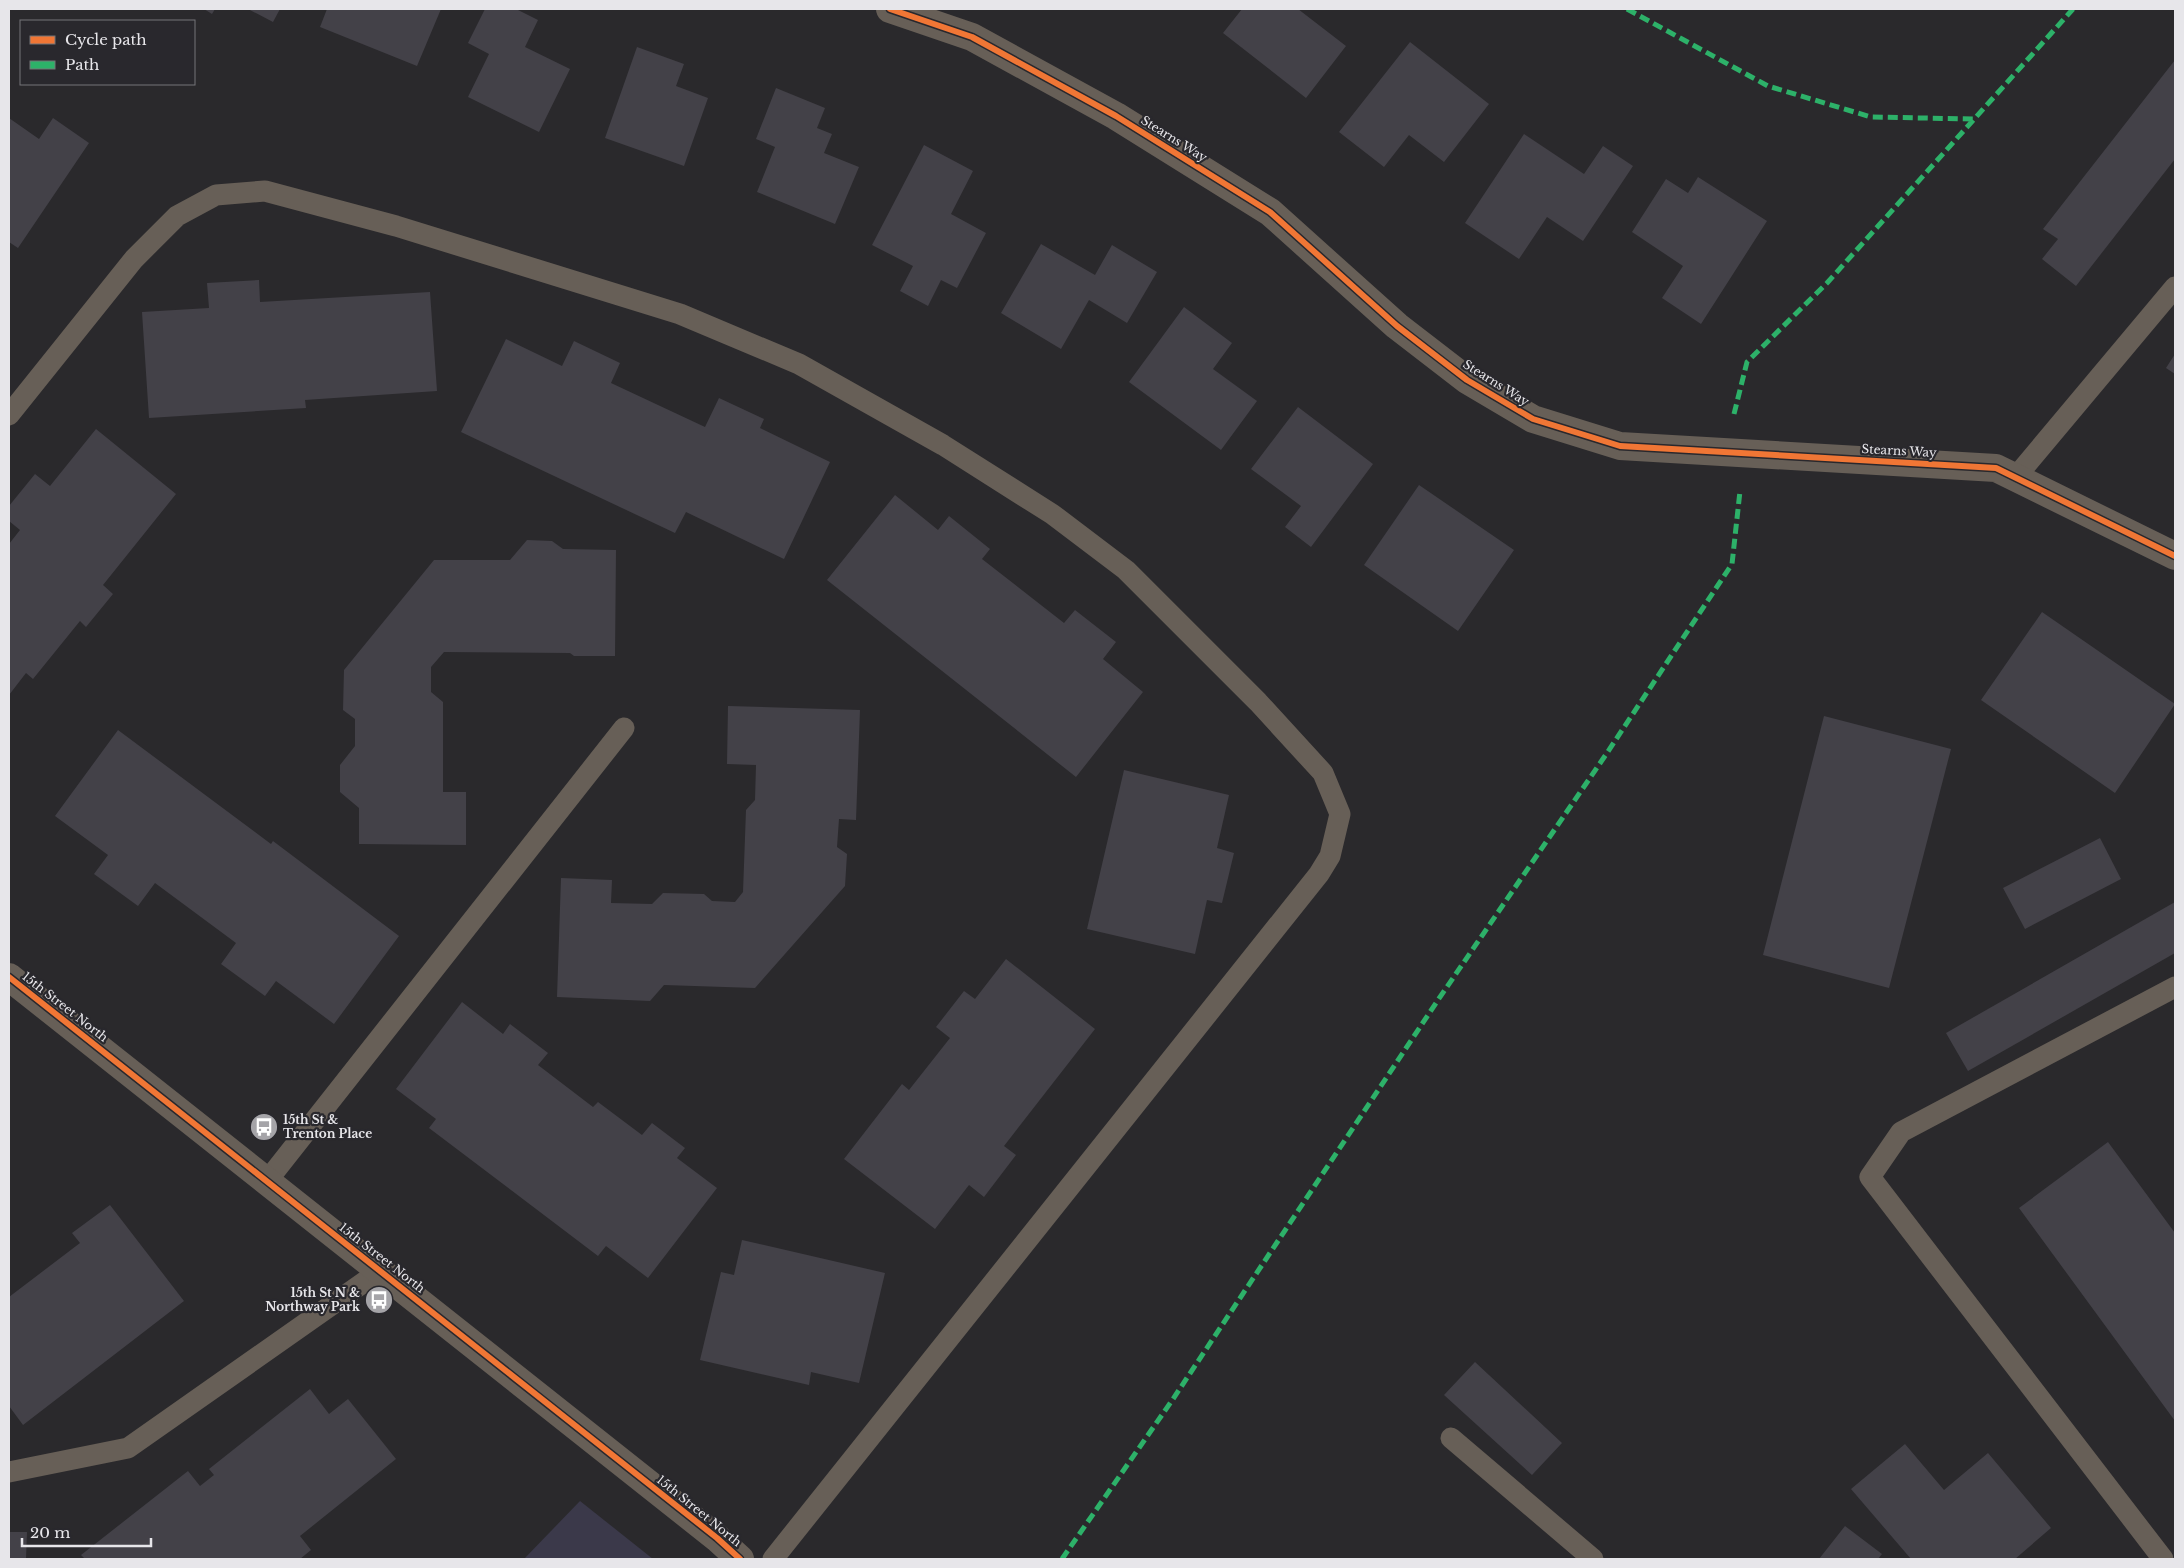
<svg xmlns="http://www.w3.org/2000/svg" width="2184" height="1568" font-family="'Libre Baskerville',serif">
<rect width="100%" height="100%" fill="#2a292c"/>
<path fill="#3b394a" d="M 580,1501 L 653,1559 L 524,1559 Z"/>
<path fill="#434148" d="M 204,9 L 215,9 L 212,14 Z
M 248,9 L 280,9 L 273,22 Z
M 327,9 L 441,9 L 417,66 L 320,27 Z
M 485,9 L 516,9 L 538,20 L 525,47 L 570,69 L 539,132 L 468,97 L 489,54 L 468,43 Z
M 1242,9 L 1298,9 L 1346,46 L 1306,98 L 1223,33 Z
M 1410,42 L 1489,104 L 1444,162 L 1409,135 L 1384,167 L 1339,132 Z
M 637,47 L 684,64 L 676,86 L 708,98 L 684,166 L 605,138 Z
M 2175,60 L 2175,159 L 2076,286 L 2042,259 L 2058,239 L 2043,229 Z
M 776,88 L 825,108 L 817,128 L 832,134 L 824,153 L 859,167 L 835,224 L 757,192 L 775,147 L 756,139 Z
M 9,118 L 39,139 L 53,118 L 89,143 L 18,248 L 9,242 Z
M 1524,134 L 1584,174 L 1603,146 L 1633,166 L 1583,241 L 1547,217 L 1519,259 L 1465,223 Z
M 924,145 L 973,171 L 951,214 L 986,233 L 957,288 L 941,280 L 928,306 L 900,291 L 913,266 L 872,245 Z
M 1698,177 L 1767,221 L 1701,324 L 1662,298 L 1683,266 L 1632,232 L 1666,179 L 1688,193 Z
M 1041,244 L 1095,275 L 1112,245 L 1157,272 L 1127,323 L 1089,300 L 1061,349 L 1001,313 Z
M 259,280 L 260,302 L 430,292 L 437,391 L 305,400 L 306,408 L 149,418 L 142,312 L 209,308 L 207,283 Z
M 1184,307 L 1232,343 L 1213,369 L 1257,401 L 1221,450 L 1129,382 Z
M 506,339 L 562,366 L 574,341 L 620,363 L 611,383 L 705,427 L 719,398 L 764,419 L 760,428 L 830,462 L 784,559 L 686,512 L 675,533 L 461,432 Z
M 2175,354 L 2175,374 L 2166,368 Z
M 1298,407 L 1373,464 L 1311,547 L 1285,527 L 1301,506 L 1251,469 Z
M 96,429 L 176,494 L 103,585 L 113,594 L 86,627 L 80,621 L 33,679 L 26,673 L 9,695 L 9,544 L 20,530 L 9,521 L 9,506 L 35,474 L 50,486 Z
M 1419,485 L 1514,550 L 1458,631 L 1364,565 Z
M 895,495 L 938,530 L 949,516 L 990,549 L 982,559 L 1064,623 L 1075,610 L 1116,642 L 1103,659 L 1143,692 L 1076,777 L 827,580 Z
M 527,540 L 552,541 L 563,549 L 616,550 L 615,656 L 574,656 L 570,653 L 444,652 L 431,667 L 431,692 L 443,702 L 443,792 L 466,792 L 466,845 L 359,844 L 359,808 L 340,792 L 340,765 L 355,746 L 355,719 L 343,710 L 344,670 L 434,560 L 510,560 Z
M 2042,612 L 2175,704 L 2115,793 L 1981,700 Z
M 728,706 L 860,710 L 856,820 L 839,819 L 837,847 L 847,854 L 845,886 L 755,988 L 664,985 L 650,1001 L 557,997 L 561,878 L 612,880 L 611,903 L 652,904 L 663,893 L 704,894 L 712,901 L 735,902 L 743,892 L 746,810 L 755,800 L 756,765 L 727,764 Z
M 1824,716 L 1951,749 L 1889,988 L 1763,955 Z
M 118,730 L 271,844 L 273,841 L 399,936 L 334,1024 L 276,981 L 265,996 L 221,964 L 236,943 L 155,883 L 138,906 L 94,874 L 108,855 L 55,816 Z
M 1124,770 L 1229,795 L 1217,848 L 1234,853 L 1222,903 L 1207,900 L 1195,954 L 1087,929 Z
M 2100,838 L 2121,879 L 2025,929 L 2003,888 Z
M 2175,902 L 2175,953 L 1968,1071 L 1946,1033 Z
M 1006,959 L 1095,1029 L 1004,1146 L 1016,1155 L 984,1197 L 969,1185 L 935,1229 L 844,1159 L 902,1084 L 909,1090 L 950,1038 L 936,1027 L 964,991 L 975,999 Z
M 462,1002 L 503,1034 L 510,1024 L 548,1053 L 538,1065 L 593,1107 L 598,1102 L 642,1135 L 652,1123 L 685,1148 L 677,1158 L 717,1188 L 648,1278 L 606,1246 L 598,1256 L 429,1128 L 436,1119 L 396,1089 Z
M 2108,1142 L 2175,1233 L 2175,1421 L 2019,1208 Z
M 110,1205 L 184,1301 L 23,1425 L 9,1406 L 9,1297 L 80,1243 L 72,1233 Z
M 742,1240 L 885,1273 L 859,1383 L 811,1372 L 809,1385 L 700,1360 L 721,1272 L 734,1275 Z
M 1475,1362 L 1562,1443 L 1532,1475 L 1444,1395 Z
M 310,1389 L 329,1414 L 348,1399 L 396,1459 L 300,1536 L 311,1550 L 300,1559 L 85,1559 L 81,1555 L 188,1471 L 200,1486 L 214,1475 L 209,1469 Z
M 1905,1444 L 1944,1490 L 1988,1453 L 2051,1528 L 2015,1559 L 1911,1559 L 1851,1489 Z
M 1845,1526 L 1882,1554 L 1878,1559 L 1819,1559 Z
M 9,1532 L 27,1532 L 26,1559 L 9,1559 Z"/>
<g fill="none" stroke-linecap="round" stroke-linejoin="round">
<path stroke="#675f57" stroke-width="21" d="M 9,415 L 134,259 L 177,216 L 216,195 L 265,191 L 396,226 L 680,314 L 799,364 L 943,445 L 1052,514 L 1126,570 L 1258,702 L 1323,773 L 1340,814 L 1330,856 L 1319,874 L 773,1559
M 2015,478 L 2175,287
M 267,1181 L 624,728
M 1451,1438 L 1593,1559
M 9,1472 L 128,1448 L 380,1271
M 2163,1559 L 1870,1177 L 1901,1132 L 2175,987"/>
<path stroke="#675f57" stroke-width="28" d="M 890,9 L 972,37 L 1116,116 L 1270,212 L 1397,326 L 1467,380 L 1533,419 L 1620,446 L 1996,468 L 2175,556
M 9,977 L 717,1538 L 740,1559"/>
<path stroke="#2db169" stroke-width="5" stroke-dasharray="10 5" stroke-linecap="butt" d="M 1627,9 L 1768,86 L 1871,117 L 1975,119
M 1734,414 L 1747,362 L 1827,283 L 2073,9
M 1062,1559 L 1173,1399 L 1438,1000 L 1607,753 L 1732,564 L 1740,491"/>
<defs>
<path id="cycleway" d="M 890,9 L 972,37 L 1116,116 L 1270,212 L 1397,326 L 1467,380 L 1533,419 L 1620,446 L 1996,468 L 2175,556
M 9,977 L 717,1538 L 740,1559"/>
</defs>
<use href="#cycleway" stroke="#29282d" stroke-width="9"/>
<use href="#cycleway" stroke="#f07635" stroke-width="6"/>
</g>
<defs>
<symbol id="bus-disc" viewBox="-11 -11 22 22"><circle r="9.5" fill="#a5a4a8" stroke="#29282d"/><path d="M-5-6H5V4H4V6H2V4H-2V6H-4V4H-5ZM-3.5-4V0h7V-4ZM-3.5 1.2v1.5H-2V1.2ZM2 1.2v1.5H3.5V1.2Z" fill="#fff"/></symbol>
</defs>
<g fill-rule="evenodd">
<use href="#bus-disc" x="248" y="1111" width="32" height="32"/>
<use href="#bus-disc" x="363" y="1284" width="32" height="32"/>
</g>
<g text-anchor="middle" stroke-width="4.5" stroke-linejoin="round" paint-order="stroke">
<g font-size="12" fill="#e7e6ea" stroke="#29282d">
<text transform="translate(1174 139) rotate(32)" y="4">Stearns Way</text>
<text transform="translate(1496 383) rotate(32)" y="4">Stearns Way</text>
<text transform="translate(1899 451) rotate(3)" y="4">Stearns Way</text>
<text transform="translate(65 1007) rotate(38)" y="4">15th Street North</text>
<text transform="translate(382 1258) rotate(38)" y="4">15th Street North</text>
<text transform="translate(699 1511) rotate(39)" y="4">15th Street North</text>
</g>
<g font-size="12" font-weight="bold" fill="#e7e6ea" stroke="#29282d" text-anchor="start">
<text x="283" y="1124">15th St &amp;<tspan x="283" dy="14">Trenton Place</tspan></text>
<text x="360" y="1297" text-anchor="end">15th St N &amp;<tspan x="360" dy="14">Northway Park</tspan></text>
</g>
</g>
<rect width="2184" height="1568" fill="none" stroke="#e7e6ea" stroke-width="20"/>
<rect x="20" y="20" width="175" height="65" fill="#29282d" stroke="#757479"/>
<rect x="30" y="36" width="25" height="8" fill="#f07635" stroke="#757479"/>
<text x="65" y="45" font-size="15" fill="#e7e6ea">Cycle path</text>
<rect x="30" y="61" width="25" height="8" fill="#2db169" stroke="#757479"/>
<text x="65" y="70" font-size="15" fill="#e7e6ea">Path</text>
<path d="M22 1538v8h129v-8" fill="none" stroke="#e7e6ea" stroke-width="2.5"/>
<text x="30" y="1538" font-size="15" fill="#e7e6ea" stroke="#29282d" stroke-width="4" paint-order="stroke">20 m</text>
</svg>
